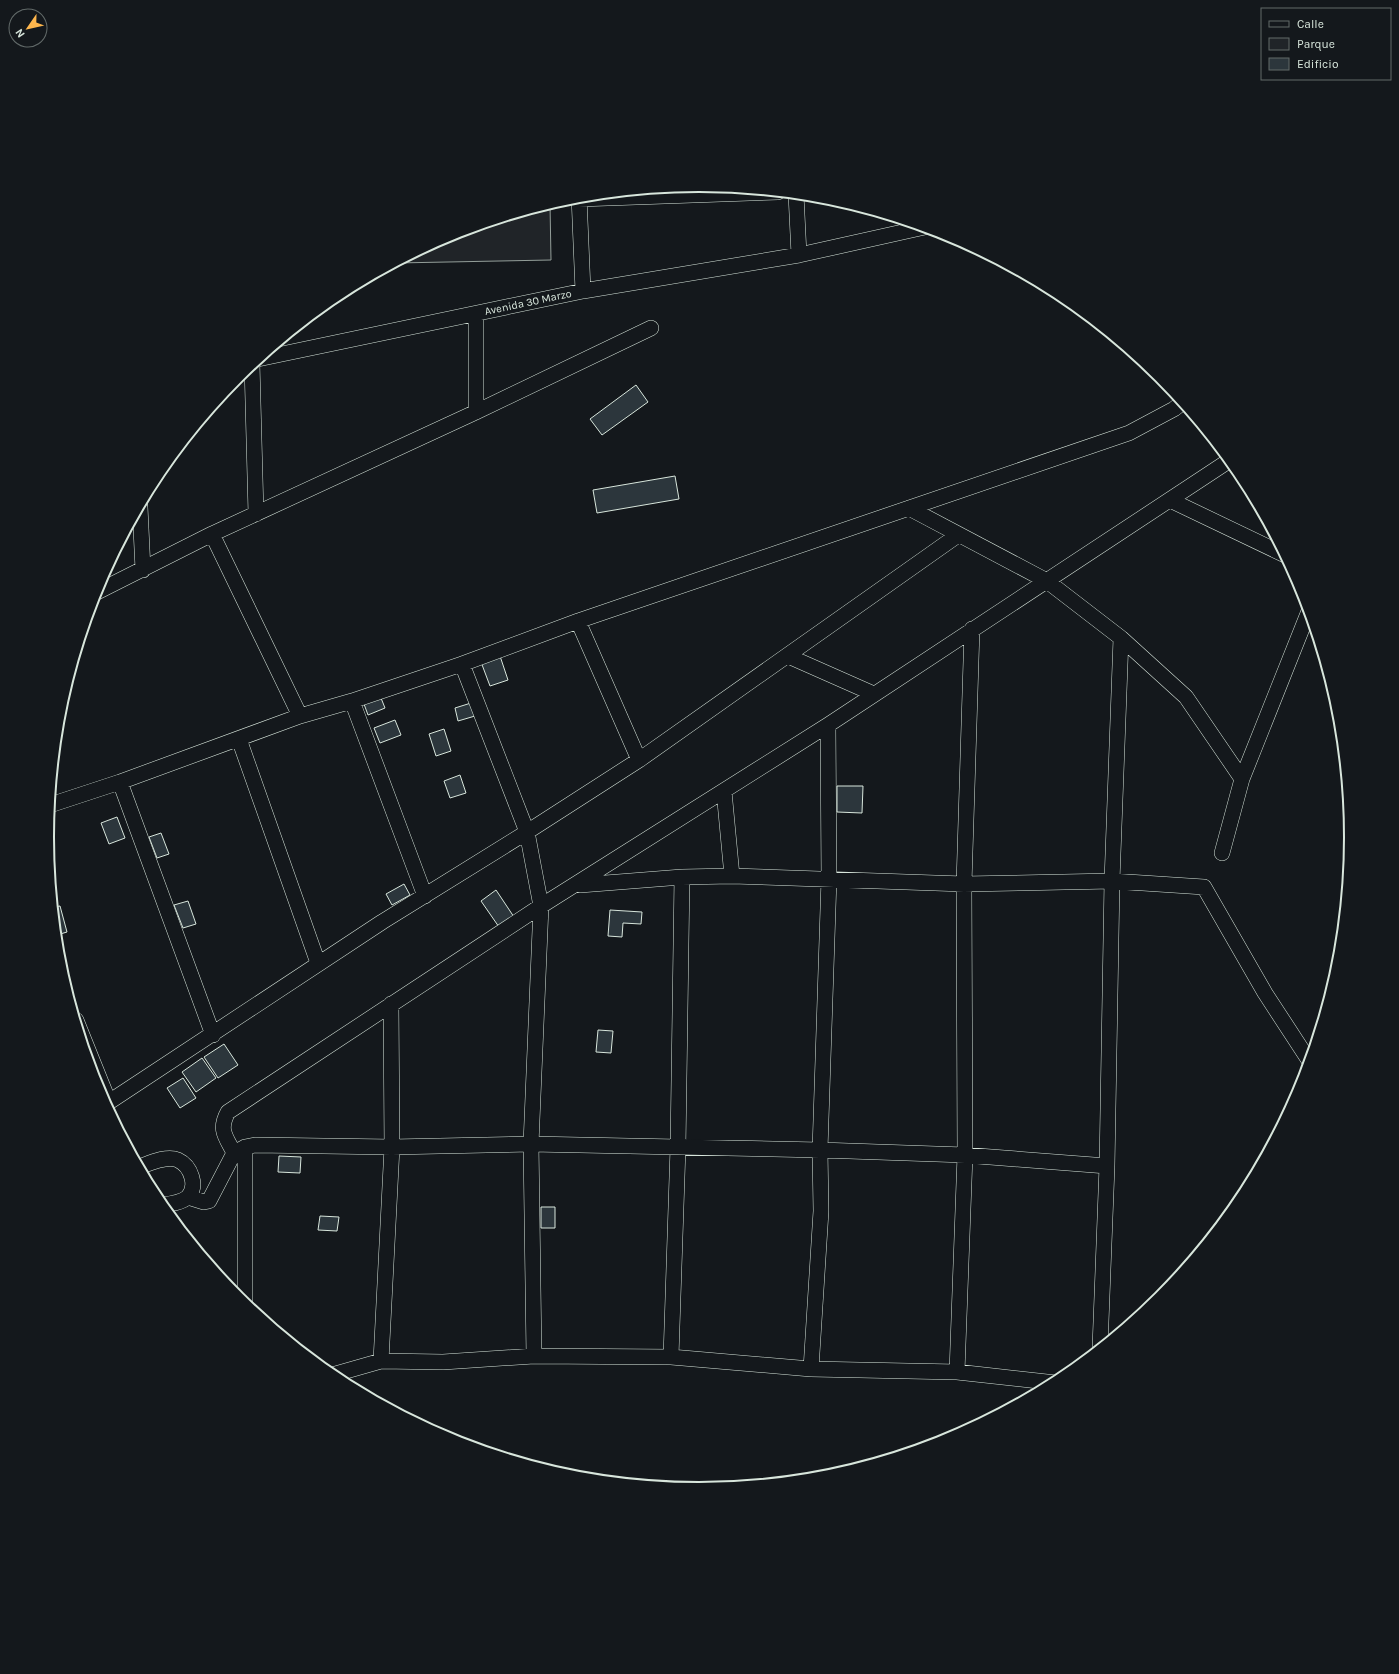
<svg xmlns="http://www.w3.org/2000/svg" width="1399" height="1674" font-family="Karla,sans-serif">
<rect width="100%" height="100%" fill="#14181c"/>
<path fill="#202428" stroke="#939e99" d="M 550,204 L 551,260 L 396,263 L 450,234 Z"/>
<path fill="#2c363c" stroke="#d8e6dc" d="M 636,385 L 648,402 L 602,435 L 590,419 Z
M 675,476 L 679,499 L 597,513 L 593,490 Z
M 500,656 L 508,680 L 490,686 L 481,662 Z
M 381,698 L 385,708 L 368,715 L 364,704 Z
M 471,703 L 475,716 L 458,721 L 455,708 Z
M 395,720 L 401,735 L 380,743 L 374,728 Z
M 444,729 L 451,751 L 436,756 L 429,734 Z
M 460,775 L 466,793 L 450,798 L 444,781 Z
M 837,786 L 863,786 L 862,813 L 837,812 Z
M 117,817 L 125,838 L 109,844 L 101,823 Z
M 161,833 L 169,854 L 157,858 L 149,837 Z
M 404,884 L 410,895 L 392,905 L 386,894 Z
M 496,890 L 514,917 L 499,927 L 481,901 Z
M 188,901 L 196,924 L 183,928 L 174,905 Z
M 60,906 L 67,932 L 57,935 L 54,907 Z
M 610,910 L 642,912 L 641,924 L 623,923 L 622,937 L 608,936 Z
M 598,1030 L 613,1031 L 611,1053 L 596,1052 Z
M 224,1044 L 238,1065 L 218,1078 L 204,1057 Z
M 202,1058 L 216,1078 L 196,1092 L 182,1072 Z
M 183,1078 L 196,1098 L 180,1108 L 167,1088 Z
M 279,1156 L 301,1157 L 300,1173 L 278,1172 Z
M 541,1207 L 555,1207 L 555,1228 L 541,1228 Z
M 320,1216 L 339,1217 L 337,1231 L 318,1230 Z"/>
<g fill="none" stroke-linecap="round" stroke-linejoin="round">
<defs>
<path id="minor" d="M 796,194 L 799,255
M 579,196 L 583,291
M 579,199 L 778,192
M 258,359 L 583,291 L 799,255 L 925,227
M 252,364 L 256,514
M 476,412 L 476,314
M 1170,500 L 1285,555
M 140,507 L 143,570
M 909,508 L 1047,581 L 1121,638 L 1186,697 L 1242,779
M 212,534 L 300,716
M 95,593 L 212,534 L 476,412 L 651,328
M 578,621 L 639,760
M 788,656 L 874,694
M 462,664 L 527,832 L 541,906 L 531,1144 L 534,1356
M 352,701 L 425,896
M 239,739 L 318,963
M 120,782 L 213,1035
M 724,791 L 732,876
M 50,805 L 120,782 L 300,716 L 352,701 L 462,664 L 578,621 L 1129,433 L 1174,409 L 1183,402
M 1222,853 L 1242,779 L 1309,611
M 580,885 L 682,877 L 732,876 L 964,884 L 1112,881 L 1204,887 L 1265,993 L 1310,1062
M 76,1020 L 109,1102
M 106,1104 L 382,922 L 527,832 L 639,760 L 958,535
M 245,1147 L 245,1304
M 234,1153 C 226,1137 218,1130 228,1112 L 541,906 L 828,725 L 1230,460
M 139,1167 C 150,1163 167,1155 178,1160 C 191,1166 198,1186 188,1197 C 181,1203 170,1204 161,1205
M 188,1197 L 204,1202 L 209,1201 L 234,1153 L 245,1147 L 255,1145 L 392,1147 L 531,1144 L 820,1150 L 965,1155 L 1107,1166
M 1100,1348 L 1107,1166 L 1112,881 L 1121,638
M 671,1357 L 678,1147 L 682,877
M 381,1361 L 392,1147 L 391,1004
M 811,1369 L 821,1211 L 820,1150 L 829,878 L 828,725
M 957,1372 L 965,1155 L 964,884 L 972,629
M 332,1375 L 381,1361 L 443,1362 L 534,1356 L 671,1357 L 811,1369 L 957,1372 L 1056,1383"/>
</defs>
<use href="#minor" stroke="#d8e6dc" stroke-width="16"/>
<use href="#minor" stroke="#14181c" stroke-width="15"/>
</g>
<g text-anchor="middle" stroke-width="3" stroke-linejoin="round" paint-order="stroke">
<g font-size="11" fill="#d8e6dc" stroke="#14181c">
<text transform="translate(528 302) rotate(-12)" y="4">Avenida 30 Marzo</text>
</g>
</g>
<path d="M0 0H1399V1674H0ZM54 837a645 645 0 1 1 1290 0a645 645 0 1 1-1290 0Z" fill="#14181c" fill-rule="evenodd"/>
<path fill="none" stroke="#d8e6dc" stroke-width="2" d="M54 837a645 645 0 1 1 1290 0a645 645 0 1 1-1290 0Z"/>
<rect x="1261" y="8" width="130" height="72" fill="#14181c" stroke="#626a69"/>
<rect x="1269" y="21" width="20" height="6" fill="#14181c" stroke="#626a69"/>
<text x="1297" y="28" font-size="12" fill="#d8e6dc">Calle</text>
<rect x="1269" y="38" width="20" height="12" fill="#202428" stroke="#626a69"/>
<text x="1297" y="48" font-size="12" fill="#d8e6dc">Parque</text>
<rect x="1269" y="58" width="20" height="12" fill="#2c363c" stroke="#626a69"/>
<text x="1297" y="68" font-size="12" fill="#d8e6dc">Edificio</text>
<g transform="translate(28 28) rotate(236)"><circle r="19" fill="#14181c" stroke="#626a69"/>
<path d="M0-3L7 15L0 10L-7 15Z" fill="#ffb74d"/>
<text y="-6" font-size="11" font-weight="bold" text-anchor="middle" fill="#d8e6dc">N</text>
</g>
</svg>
